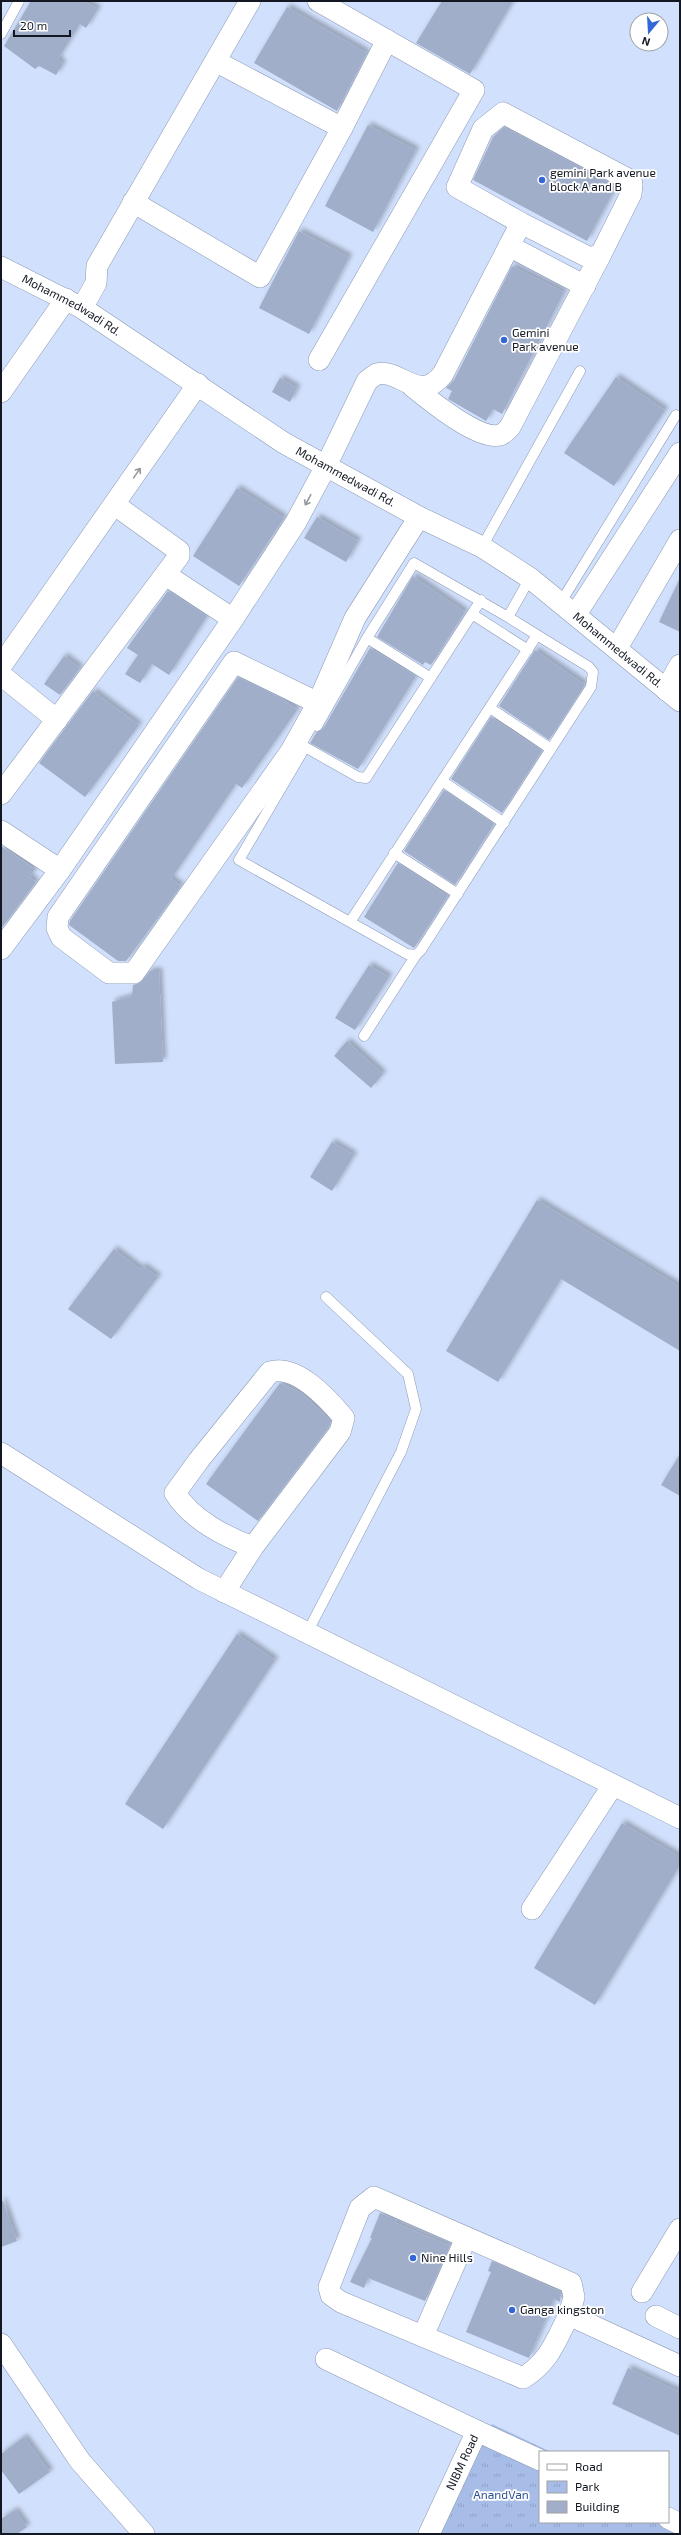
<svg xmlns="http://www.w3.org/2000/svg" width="681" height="2535" font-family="'Exo 2',sans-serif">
<defs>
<pattern id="park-tufts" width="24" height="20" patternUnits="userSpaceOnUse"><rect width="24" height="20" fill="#a7bde7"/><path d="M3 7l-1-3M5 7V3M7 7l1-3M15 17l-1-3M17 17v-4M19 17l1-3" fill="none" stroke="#8fa2c6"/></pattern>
<filter id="shadow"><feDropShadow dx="3.5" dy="-3.5" stdDeviation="2" flood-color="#0004"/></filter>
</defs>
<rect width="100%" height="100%" fill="#d1e0fc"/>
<path fill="url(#park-tufts)" d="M 492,2424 L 551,2452 L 540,2452 L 540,2522 L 668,2522 L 668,2507 L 680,2513 L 680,2534 L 439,2534 Z"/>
<path fill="#a0aec9" filter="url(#shadow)" d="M 31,1 L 84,1 L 98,9 L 86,28 L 80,24 L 58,59 L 63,64 L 56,75 L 39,66 L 35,69 L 4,46 Z
M 442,1 L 513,1 L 470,74 L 416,43 Z
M 287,7 L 367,53 L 337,111 L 254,63 Z
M 368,125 L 416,150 L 373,232 L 325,206 Z
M 504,127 L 616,186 L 587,241 L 473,180 L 493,137 Z
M 299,231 L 349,257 L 309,334 L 259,308 Z
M 512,266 L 564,292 L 502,414 L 493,409 L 486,421 L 448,399 L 452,391 L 446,388 L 454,380 Z
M 616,377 L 665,410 L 614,486 L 564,453 Z
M 280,378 L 297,388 L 290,402 L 272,392 Z
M 237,488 L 284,518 L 239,586 L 193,556 Z
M 317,517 L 358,541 L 346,562 L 304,538 Z
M 413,576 L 465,612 L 431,665 L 425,662 L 423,665 L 377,637 Z
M 680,578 L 680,632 L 659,622 Z
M 168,591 L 207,616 L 169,675 L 152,664 L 140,683 L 125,674 L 138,655 L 127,648 Z
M 370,648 L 416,676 L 358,769 L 310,743 L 317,732 L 323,729 Z
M 535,650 L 585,685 L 549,740 L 499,706 Z
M 64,656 L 80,668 L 60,695 L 44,684 Z
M 238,677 L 281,698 L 297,710 L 242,788 L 236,784 L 171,879 L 181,886 L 166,907 L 126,961 L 118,961 L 69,925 L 70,921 Z
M 93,691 L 139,725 L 85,797 L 39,763 Z
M 491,717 L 542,751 L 502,813 L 451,779 Z
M 444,790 L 494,824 L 455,885 L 404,851 Z
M 1,846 L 35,869 L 29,877 L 36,882 L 1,929 Z
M 398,863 L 448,896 L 414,948 L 364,917 Z
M 369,965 L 389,977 L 355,1030 L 335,1018 Z
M 150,971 L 159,971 L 163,1062 L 115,1064 L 112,1002 L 132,996 L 133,985 L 140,983 Z
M 347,1041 L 383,1074 L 371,1088 L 334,1056 Z
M 332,1142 L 354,1155 L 332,1191 L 310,1177 Z
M 537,1200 L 680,1287 L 680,1351 L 561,1279 L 498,1382 L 446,1351 Z
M 114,1249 L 140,1269 L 143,1266 L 158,1277 L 111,1339 L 68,1309 Z
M 280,1383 L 301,1393 L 331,1421 L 329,1427 L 258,1521 L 206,1484 Z
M 680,1454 L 680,1496 L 661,1485 Z
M 237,1634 L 275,1660 L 163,1829 L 125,1804 Z
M 622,1823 L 680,1857 L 680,1865 L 595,2005 L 534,1968 Z
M 1,2201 L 3,2201 L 17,2241 L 1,2247 Z
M 380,2213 L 397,2220 L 396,2223 L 450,2246 L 425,2301 L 368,2278 L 364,2288 L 350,2282 L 372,2238 L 370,2238 Z
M 492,2261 L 561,2292 L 560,2302 L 554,2299 L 529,2358 L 466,2332 L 491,2272 L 488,2271 Z
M 628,2368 L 680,2392 L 680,2436 L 612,2404 Z
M 24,2437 L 50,2472 L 19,2494 L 1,2470 L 1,2454 Z
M 15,2510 L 27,2527 L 17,2534 L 1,2534 L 1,2519 Z"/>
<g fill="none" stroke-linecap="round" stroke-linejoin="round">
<defs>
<path id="service" d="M 1,34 L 19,1
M 482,547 L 580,371
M 530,578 L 508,617 L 537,635
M 561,602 L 676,415
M 472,614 L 528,650
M 537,635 L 589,667 L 593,672 L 591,687 L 421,950 L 416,955 L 407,954 L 350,922 Z
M 367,638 L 431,678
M 490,708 L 551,749
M 317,726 L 367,638 L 414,563 L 508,617
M 305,747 L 358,777 L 366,778 L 481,600
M 304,749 L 239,860 L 350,922
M 442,781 L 504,823
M 394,853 L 458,894
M 364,1036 L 416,955
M 307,1633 L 401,1452 L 416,1409 L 408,1374 L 326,1297"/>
<g id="minor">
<path d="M 318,1 L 474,90 L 319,360"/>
<path d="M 342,128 L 387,40"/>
<path d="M 133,202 L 260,277 L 342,128 L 217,62"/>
<path d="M 509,246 L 585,286"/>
<path id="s1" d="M 1,267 L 82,308 L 284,443 L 419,517 L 482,547 L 530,578 L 680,701"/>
<path d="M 82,308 L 96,283 L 97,266 L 250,1"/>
<path d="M 412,386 C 429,400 479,441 500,435 C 504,434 508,429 510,427 L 601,254"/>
<path d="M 1,392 L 66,299"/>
<path d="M 166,575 L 233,619"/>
<path d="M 576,614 L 680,453"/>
<path d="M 617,648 L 680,540"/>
<path d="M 1,666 L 198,384"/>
<path d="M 1,675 L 57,720"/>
<path d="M 666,690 L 680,665"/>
<path d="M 318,703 L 234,662 L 58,917 L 57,928 L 61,937 L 109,973 L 134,973 L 291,751 L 318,703 L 355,618 L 419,517"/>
<path d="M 1,794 L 179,556 L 179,551 L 115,505"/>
<path d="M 1,831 L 60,870"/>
<path d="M 1,949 L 60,870 L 233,619 L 296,522 L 326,466 L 367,381 C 370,379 374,375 377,374 C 400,368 419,405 443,374 L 521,223 L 457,187 L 483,129 L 503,113 L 626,178 L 632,184 L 631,194 L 601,254 L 590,258 L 521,223"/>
<path d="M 1,1453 L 199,1579 L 680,1818"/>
<path d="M 224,1592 L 253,1547 L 340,1432 L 344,1418 C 328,1399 297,1364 270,1372 L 199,1460 L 175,1493 C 191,1519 225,1537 253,1547"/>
<path d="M 532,1909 L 613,1785"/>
<path d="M 642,2292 L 680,2229"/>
<path d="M 569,2315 L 574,2297 L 571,2283 L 374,2197 L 360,2208 L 329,2287 L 331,2295 L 341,2302 L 523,2378 C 550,2361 555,2342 569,2315 L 680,2366"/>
<path d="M 656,2316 L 680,2328"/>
<path d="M 423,2336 L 466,2238"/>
<path d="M 1,2344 L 80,2461 L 144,2534"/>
<path d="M 326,2359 L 477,2431"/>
<path d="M 668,2518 L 680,2524"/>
<path id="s2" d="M 429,2534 L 477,2431 L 540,2460"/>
</g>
</defs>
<use href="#service" stroke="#8c9ab4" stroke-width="11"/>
<use href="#minor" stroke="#8c9ab4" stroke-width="22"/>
<use href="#service" stroke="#fff" stroke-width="10"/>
<use href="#minor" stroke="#fff" stroke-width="21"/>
</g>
<defs><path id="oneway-shaft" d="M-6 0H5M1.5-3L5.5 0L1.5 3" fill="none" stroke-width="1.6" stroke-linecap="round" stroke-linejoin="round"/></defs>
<g stroke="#94979b">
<use href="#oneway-shaft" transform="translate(137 473) rotate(-55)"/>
<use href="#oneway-shaft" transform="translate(308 500) rotate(118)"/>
</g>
<g fill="#3467d6" stroke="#fff" stroke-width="1.5">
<circle cx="542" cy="180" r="4"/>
<circle cx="504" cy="340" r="4"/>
<circle cx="413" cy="2258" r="4"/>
<circle cx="512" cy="2310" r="4"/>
</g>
<g text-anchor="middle" stroke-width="3.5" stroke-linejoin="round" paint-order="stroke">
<g font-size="12" fill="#121721" stroke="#fff" text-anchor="start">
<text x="550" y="177">gemini Park avenue<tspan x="550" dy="14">block A and B</tspan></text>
<text x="512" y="337">Gemini<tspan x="512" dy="14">Park avenue</tspan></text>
<text x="421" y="2262">Nine Hills</text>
<text x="520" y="2314">Ganga kingston</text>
</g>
<g font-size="12" fill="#121721" stroke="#fff">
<text dy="4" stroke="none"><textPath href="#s1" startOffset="80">Mohammedwadi Rd.</textPath></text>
<text dy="4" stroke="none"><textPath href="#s1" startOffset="404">Mohammedwadi Rd.</textPath></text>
<text dy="4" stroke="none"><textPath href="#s1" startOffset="728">Mohammedwadi Rd.</textPath></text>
<text dy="4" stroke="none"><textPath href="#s2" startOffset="79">NIBM Road</textPath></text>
</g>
<g font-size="12" fill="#305297" stroke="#fff">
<text x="501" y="2499">AnandVan</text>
</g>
</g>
<rect width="681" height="2535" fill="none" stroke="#121721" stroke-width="4"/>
<rect x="539" y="2451" width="130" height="72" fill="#ffffff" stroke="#a0a2a6"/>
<rect x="547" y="2464" width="20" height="6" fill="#ffffff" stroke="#a0a2a6"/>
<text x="575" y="2471" font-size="12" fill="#121721">Road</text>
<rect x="547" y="2481" width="20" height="12" fill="url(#park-tufts)" stroke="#a0a2a6"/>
<text x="575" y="2491" font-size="12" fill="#121721">Park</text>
<rect x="547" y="2501" width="20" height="12" fill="#a0aec9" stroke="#a0a2a6"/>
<text x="575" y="2511" font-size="12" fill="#121721">Building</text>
<g transform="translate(649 32) rotate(198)"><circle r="19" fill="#ffffff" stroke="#a0a2a6"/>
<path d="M0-3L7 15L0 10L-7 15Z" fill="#3467d6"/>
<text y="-6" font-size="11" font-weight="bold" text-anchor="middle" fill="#121721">N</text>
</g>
<path d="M14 30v6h56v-6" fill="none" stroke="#121721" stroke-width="2"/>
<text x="20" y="30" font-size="12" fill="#121721" stroke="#ffffff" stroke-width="3" paint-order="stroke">20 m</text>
</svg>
